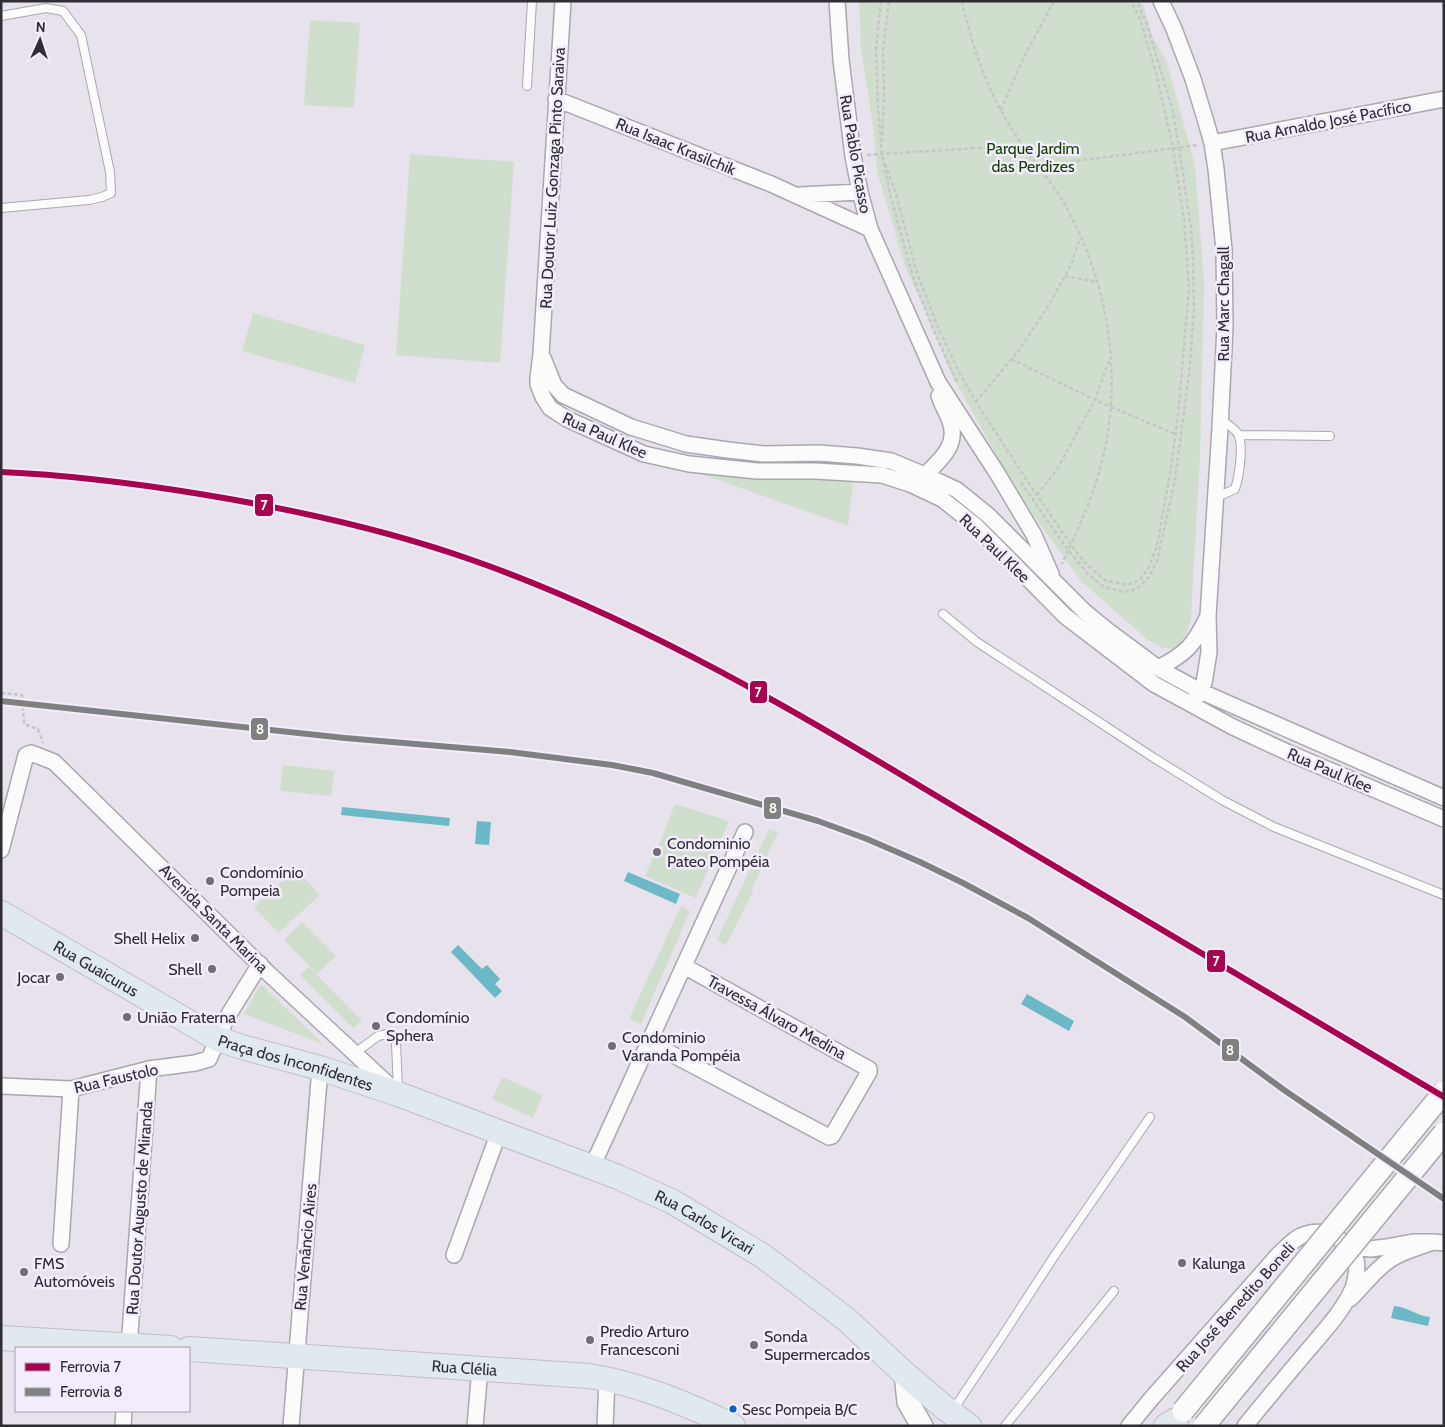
<svg xmlns="http://www.w3.org/2000/svg" width="1445" height="1427" font-family="Cabin,sans-serif">
<rect width="100%" height="100%" fill="#e7e2ec"/>
<path fill="#d0dfcd" d="M 859,1 L 1140,1 L 1144,7 L 1152,35 L 1167,63 L 1195,166 L 1204,282 L 1200,456 L 1191,618 L 1186,637 L 1182,644 L 1174,649 L 1162,648 L 1148,640 L 1082,582 L 1022,500 L 951,374 L 930,321 L 905,266 L 877,171 L 874,132 L 861,49 Z
M 310,20 L 360,23 L 354,108 L 304,105 Z
M 410,154 L 514,162 L 500,363 L 396,355 Z
M 253,313 L 365,345 L 355,383 L 242,351 Z
M 687,469 L 853,481 L 848,526 Z
M 283,765 L 334,771 L 331,796 L 280,791 Z
M 675,804 L 729,821 L 696,898 L 645,876 L 653,857 L 658,859 L 663,847 L 659,845 Z
M 769,829 L 778,832 L 752,889 L 753,892 L 726,945 L 717,940 Z
M 296,869 L 320,895 L 278,933 L 254,907 Z
M 681,906 L 690,911 L 641,1024 L 629,1019 Z
M 302,922 L 336,956 L 317,974 L 284,940 Z
M 309,967 L 362,1021 L 353,1028 L 300,975 Z
M 262,985 L 323,1044 L 244,1014 L 259,987 Z
M 502,1077 L 543,1095 L 533,1118 L 492,1099 Z"/>
<path fill="#6bb9c6" d="M 342,807 L 450,818 L 449,826 L 341,815 Z
M 477,821 L 491,822 L 489,845 L 475,844 Z
M 628,872 L 680,894 L 676,904 L 624,881 Z
M 458,945 L 482,969 L 487,965 L 500,979 L 495,984 L 502,991 L 495,998 L 451,952 Z
M 1027,994 L 1074,1021 L 1069,1031 L 1021,1004 Z
M 1394,1306 C 1409,1307 1416,1316 1430,1317 L 1428,1326 L 1391,1318 Z"/>
<g fill="none" stroke-linecap="round" stroke-linejoin="round">
<defs>
<path id="lane" d="M 1,16 L 46,8 L 63,11 L 81,35 L 110,172 L 111,193 L 102,197 L 89,200 L 1,208
M 527,86 L 532,1
M 1239,435 L 1330,436
M 1215,498 L 1235,489 C 1239,477 1244,445 1238,434 C 1234,428 1226,423 1220,419
M 943,614 L 977,642 L 1154,758 L 1222,800 L 1274,827 L 1444,895
M 355,1053 L 378,1036 L 387,1034 L 392,1036 L 396,1043 L 398,1090
M 953,1410 L 1001,1338 L 1053,1258 L 1150,1117
M 1005,1426 L 1114,1291"/>
<path id="street" d="M 563,1 L 541,354 L 538,378 L 538,384 L 543,397 L 550,408 L 567,419 L 644,454 L 689,464 L 757,471 L 815,471 L 882,475 L 910,484 L 942,499 L 976,526 L 1065,616 L 1154,684 L 1233,727 L 1289,753 L 1444,819
M 837,1 L 841,60 L 853,156 L 860,192 L 870,229 L 938,382 L 997,473 L 1034,535 L 1051,574
M 1161,1 L 1174,29 L 1193,79 L 1206,122 L 1212,143 L 1216,169 L 1224,250 L 1225,327 L 1220,428 L 1208,616 L 1209,652 L 1204,683 L 1195,699
M 556,99 L 771,184 L 870,229
M 1212,143 L 1444,99
M 800,195 L 860,192
M 543,358 L 554,385 L 563,395 L 631,427 L 686,444 L 728,450 L 764,454 L 819,453 L 857,456 L 891,461 L 925,475 L 957,490 L 989,516 L 1085,612 L 1107,630 L 1158,668 L 1200,691 L 1444,798
M 925,475 C 940,460 959,445 950,421 C 947,413 942,405 939,396
M 1158,668 C 1186,654 1194,645 1207,618
M 1,850 L 26,755 L 31,753 L 54,762 L 267,972 L 392,1088
M 649,1042 L 829,1137 L 832,1136 L 869,1072 L 869,1069 L 867,1068 L 684,966
M 1,1086 L 71,1089 L 149,1069 L 195,1063 L 209,1059 L 226,1019 L 260,964
M 592,1167 L 745,832
M 61,1244 L 71,1089
M 1348,1246 L 1370,1249 L 1386,1247 L 1413,1242 L 1433,1242 L 1444,1243
M 454,1255 L 499,1132
M 1350,1299 C 1361,1288 1371,1275 1383,1265 C 1397,1253 1416,1248 1433,1242
M 129,1348 L 149,1069
M 123,1426 L 124,1411
M 291,1426 L 320,1068
M 475,1426 L 480,1368
M 605,1426 L 607,1379
M 1129,1426 L 1151,1399 L 1279,1254 C 1287,1247 1295,1237 1306,1234 C 1324,1228 1345,1238 1354,1255 C 1359,1264 1356,1279 1353,1288 C 1343,1311 1324,1331 1308,1350 C 1287,1375 1266,1400 1245,1426"/>
<path id="secondary" d="M 905,1374 L 908,1402 L 922,1426"/>
<g id="primary">
<path id="s1" d="M 1,913 L 218,1039 L 242,1047 L 320,1068 L 398,1094 L 618,1177 L 673,1202 L 763,1256 L 800,1284 L 847,1320 L 905,1374 L 945,1408 L 969,1426"/>
<path d="M 1,1338 L 171,1348"/>
<path id="s2" d="M 189,1349 L 589,1376 C 640,1384 687,1404 733,1426"/>
<path d="M 1166,1426 L 1176,1420"/>
</g>
</defs>
<use href="#lane" stroke="#aaa7ae" stroke-width="10"/>
<use href="#street" stroke="#aaa7ae" stroke-width="18"/>
<use href="#secondary" stroke="#aaa7ae" stroke-width="24"/>
<use href="#primary" stroke="#c1bfc4" stroke-width="26"/>
<path stroke="#c6c5c8" stroke-width="2.5" stroke-dasharray="4 2.5" stroke-linecap="butt" d="M 881,1 L 876,48 L 878,108 L 882,154 L 891,198 L 914,280 L 933,329 L 957,382
M 962,1 C 973,52 990,97 1019,140 C 1034,162 1052,182 1065,205 C 1111,286 1125,387 1098,476 C 1089,507 1075,535 1062,564
M 1001,110 L 1023,59 L 1054,1
M 882,142 L 884,95 L 883,49 L 889,1
M 867,155 L 1023,145
M 885,164 L 896,194 L 917,273 L 937,325 L 959,372 L 976,402 L 1020,470 L 1071,545 L 1087,565 L 1106,581 L 1127,585 L 1140,580 L 1149,567 L 1157,546 L 1171,468 L 1178,415 L 1189,288 L 1184,219 L 1173,148 L 1156,73 L 1140,19 L 1131,1
M 1038,166 L 1198,145
M 1065,276 L 1097,282
M 1011,359 L 1095,400 L 1175,434
M 976,402 L 1019,350 L 1049,305 L 1071,265 L 1080,238
M 1021,482 L 1068,550 L 1088,574 L 1102,586 L 1123,592 L 1137,589 L 1149,577 L 1157,561 L 1175,480 L 1189,374 L 1194,310 L 1193,258 L 1191,227 L 1179,148 L 1172,108 L 1147,25 L 1137,1
M 1037,495 L 1056,471 L 1095,400 L 1110,358
M 1,693 L 22,695 L 24,724 L 38,729 L 43,743"/>
<use href="#lane" stroke="#fbfbfc" stroke-width="8"/>
<use href="#street" stroke="#fbfbfc" stroke-width="15"/>
<use href="#secondary" stroke="#fbfbfc" stroke-width="21"/>
<use href="#primary" stroke="#e0e9ed" stroke-width="24"/>
<defs>
<path id="secondary-bridge" d="M 1183,1411 L 1444,1092
M 1204,1426 L 1444,1133"/>
</defs>
<use href="#secondary-bridge" stroke="#aaa7ae" stroke-width="24" stroke-linecap="butt"/>
<use href="#secondary-bridge" stroke="#fbfbfc" stroke-width="21"/>
<defs>
<path id="rail-1" d="M 1,472 C 69,475 133,483 200,494 C 292,509 384,529 472,560 C 643,620 800,714 955,807 C 1118,903 1281,1000 1444,1097"/>
<path id="rail-2" d="M 1,701 L 345,738 L 510,752 L 612,765 L 653,773 L 818,821 L 867,839 L 920,862 L 963,883 L 1028,918 L 1185,1017 L 1284,1090 L 1444,1199"/>
</defs>
<use href="#rail-1" stroke="#f3ecfc" stroke-width="10"/>
<use href="#rail-2" stroke="#f3ecfc" stroke-width="10"/>
<use href="#rail-1" stroke="#a8034f" stroke-width="6"/>
<use href="#rail-2" stroke="#808080" stroke-width="6"/>
</g>
<g fill="#706d74" stroke="#f3ecfc" stroke-width="2">
<circle cx="657" cy="852" r="5"/>
<circle cx="210" cy="881" r="5"/>
<circle cx="195" cy="938" r="5"/>
<circle cx="212" cy="969" r="5"/>
<circle cx="60" cy="977" r="5"/>
<circle cx="127" cy="1017" r="5"/>
<circle cx="376" cy="1026" r="5"/>
<circle cx="612" cy="1046" r="5"/>
<circle cx="1182" cy="1263" r="5"/>
<circle cx="24" cy="1272" r="5"/>
<circle cx="590" cy="1340" r="5"/>
<circle cx="754" cy="1345" r="5"/>
</g>
<circle fill="#0065bd" stroke="#f3ecfc" stroke-width="2" cx="733" cy="1409" r="4.5"/>
<g text-anchor="middle" stroke-width="5" stroke-linejoin="round" paint-order="stroke">
<g font-size="15" fill="#302e34" stroke="#f3ecfc" text-anchor="start">
<text x="742" y="1415">Sesc Pompeia B/C</text>
</g>
<g font-size="16" fill="#302e34" stroke="#f3ecfc">
<text transform="translate(1328 121) rotate(-11)" y="6">Rua Arnaldo José Pacífico</text>
<text transform="translate(676 146) rotate(22)" y="6">Rua Isaac Krasilchik</text>
<text transform="translate(856 154) rotate(80)" y="6">Rua Pablo Picasso</text>
<text transform="translate(552 178) rotate(-87)" y="6">Rua Doutor Luiz Gonzaga Pinto Saraiva</text>
<text transform="translate(1223 304) rotate(-90)" y="6">Rua Marc Chagall</text>
<text transform="translate(605 435) rotate(24)" y="6">Rua Paul Klee</text>
<text transform="translate(995 548) rotate(44)" y="6">Rua Paul Klee</text>
<text transform="translate(1330 770) rotate(23)" y="6">Rua Paul Klee</text>
<text transform="translate(214 918) rotate(45)" y="6">Avenida Santa Marina</text>
<text dy="6" stroke="none"><textPath href="#s1" startOffset="110">Rua Guaicurus</textPath></text>
<text transform="translate(777 1017) rotate(29)" y="6">Travessa Álvaro Medina</text>
<text dy="6" stroke="none"><textPath href="#s1" startOffset="332">Praça dos Inconfidentes</textPath></text>
<text transform="translate(116 1078) rotate(-13)" y="6">Rua Faustolo</text>
<text transform="translate(139 1208) rotate(-86)" y="6">Rua Doutor Augusto de Miranda</text>
<text dy="6" stroke="none"><textPath href="#s1" startOffset="772">Rua Carlos Vicari</textPath></text>
<text transform="translate(305 1247) rotate(-85)" y="6">Rua Venâncio Aires</text>
<text transform="translate(1235 1307) rotate(-48)" y="6">Rua José Benedito Boneli</text>
<text dy="6" stroke="none"><textPath href="#s2" startOffset="276">Rua Clélia</textPath></text>
</g>
<g font-size="16" fill="#124000" stroke="#f3ecfc">
<text x="1033" y="154">Parque Jardim<tspan x="1033" dy="18">das Perdizes</tspan></text>
</g>
<g font-size="16" fill="#302e34" stroke="#f3ecfc" text-anchor="start">
<text x="667" y="849">Condominio<tspan x="667" dy="18">Pateo Pompéia</tspan></text>
<text x="220" y="878">Condomínio<tspan x="220" dy="18">Pompeia</tspan></text>
<text x="185" y="944" text-anchor="end">Shell Helix</text>
<text x="202" y="975" text-anchor="end">Shell</text>
<text x="50" y="983" text-anchor="end">Jocar</text>
<text x="137" y="1023">União Fraterna</text>
<text x="386" y="1023">Condomínio<tspan x="386" dy="18">Sphera</tspan></text>
<text x="622" y="1043">Condominio<tspan x="622" dy="18">Varanda Pompéia</tspan></text>
<text x="34" y="1269">FMS<tspan x="34" dy="18">Automóveis</tspan></text>
<text x="1192" y="1269">Kalunga</text>
<text x="600" y="1337">Predio Arturo<tspan x="600" dy="18">Francesconi</tspan></text>
<text x="764" y="1342">Sonda<tspan x="764" dy="18">Supermercados</tspan></text>
</g>
</g>
<g stroke="#f3ecfc" stroke-width="2">
<rect x="254" y="493" width="20" height="24" rx="5" fill="#a8034f"/>
<rect x="749" y="680" width="19" height="24" rx="5" fill="#a8034f"/>
<rect x="250" y="717" width="19" height="24" rx="5" fill="#808080"/>
<rect x="763" y="796" width="19" height="24" rx="5" fill="#808080"/>
<rect x="1206" y="949" width="20" height="24" rx="5" fill="#a8034f"/>
<rect x="1221" y="1038" width="19" height="24" rx="5" fill="#808080"/>
</g>
<g font-size="14" text-anchor="middle" font-weight="bold" fill="#fff">
<text x="264" y="510">7</text>
<text x="758" y="697">7</text>
<text x="260" y="734">8</text>
<text x="773" y="813">8</text>
<text x="1216" y="966">7</text>
<text x="1230" y="1055">8</text>
</g>
<rect width="1445" height="1427" fill="none" stroke="#302e34" stroke-width="5"/>
<rect x="15" y="1347" width="175" height="65" fill="#f3ecfc" stroke="#a5a0ac"/>
<rect x="25" y="1363" width="25" height="8" fill="#a8034f" stroke="#a5a0ac"/>
<text x="60" y="1372" font-size="15" fill="#302e34">Ferrovia 7</text>
<rect x="25" y="1388" width="25" height="8" fill="#808080" stroke="#a5a0ac"/>
<text x="60" y="1397" font-size="15" fill="#302e34">Ferrovia 8</text>
<g transform="translate(40 40) rotate(3)" stroke="#f3ecfc" stroke-width="4" paint-order="stroke">
<path d="M0-4L9 19L0 12L-9 19Z" fill="#302e34"/>
<text y="-8" font-size="14" font-weight="bold" text-anchor="middle" fill="#302e34">N</text>
</g>
</svg>
